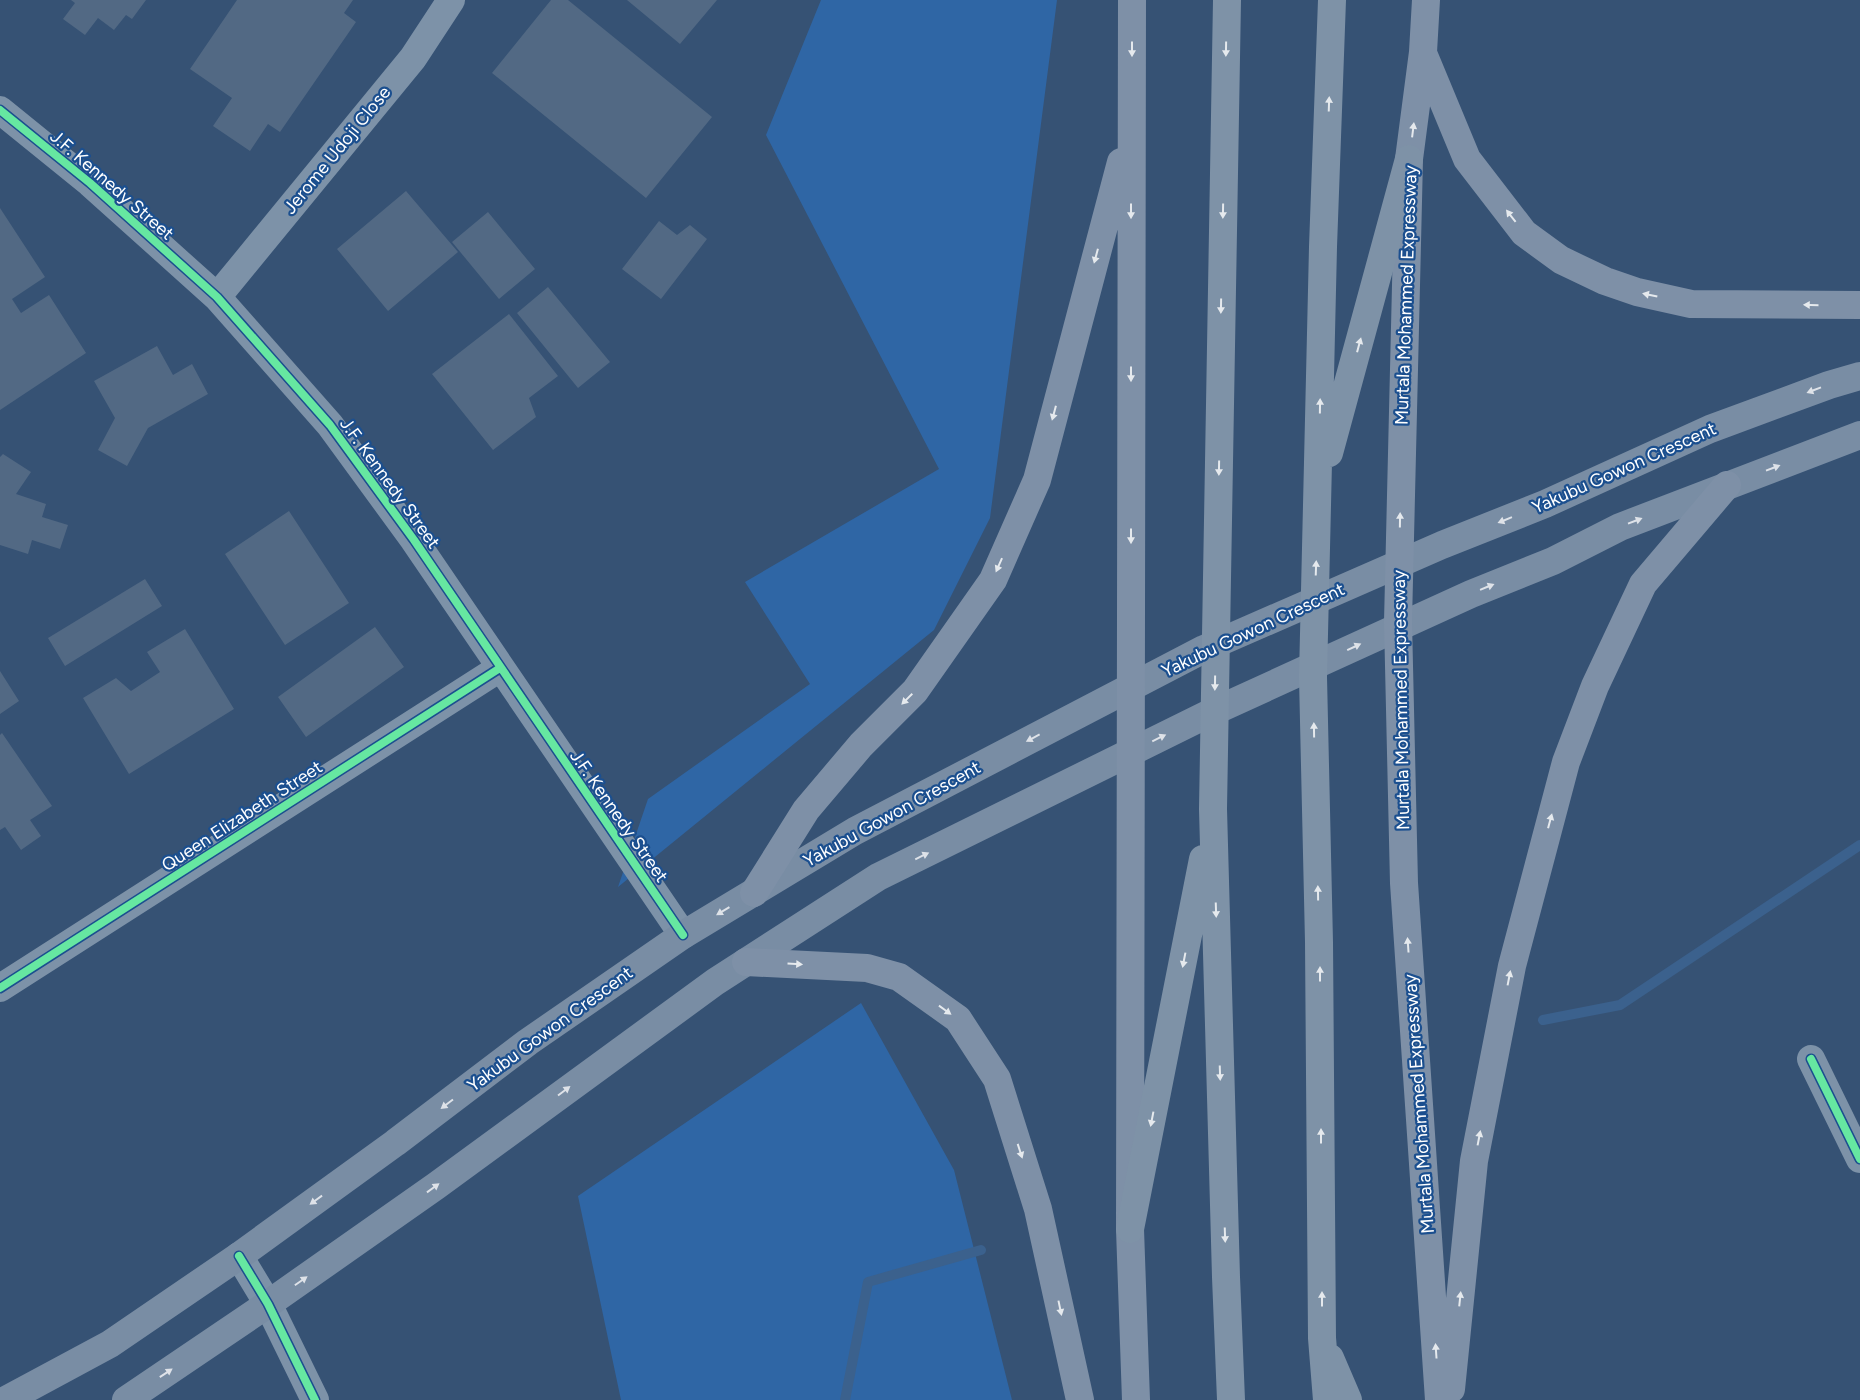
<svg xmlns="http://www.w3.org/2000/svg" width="1860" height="1400" font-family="Figtree,sans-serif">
<rect width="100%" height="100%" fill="#365274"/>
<path fill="#2f66a5" d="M 821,0 L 1057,0 L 990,518 L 934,630 L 618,887 L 648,799 L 810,684 L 745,582 L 939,469 L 766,135 Z
M 861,1003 L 954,1170 L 1012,1400 L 621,1400 L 578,1196 Z"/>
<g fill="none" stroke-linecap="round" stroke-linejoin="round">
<path stroke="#3b618d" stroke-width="10" d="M 1543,1020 L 1620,1005 L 1860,845
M 845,1400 L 868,1282 L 981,1250"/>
</g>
<path fill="#526984" d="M 71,0 L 146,0 L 132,19 L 126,15 L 114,30 L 98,18 L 85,35 L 63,19 L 75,3 Z
M 237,0 L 353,0 L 344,13 L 356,22 L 280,132 L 268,124 L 250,151 L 213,126 L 232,98 L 190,69 Z
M 551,0 L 568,0 L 712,117 L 646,198 L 492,73 Z
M 627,0 L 717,0 L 680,44 Z
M 406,191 L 458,252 L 388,311 L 337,249 Z
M 0,208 L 45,277 L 12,299 L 21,313 L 49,295 L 86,353 L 0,410 Z
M 488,212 L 535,269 L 499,299 L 452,242 Z
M 659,221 L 677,235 L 690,225 L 707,239 L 661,299 L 622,269 Z
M 548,287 L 610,362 L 578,388 L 517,313 Z
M 509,314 L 558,376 L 529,398 L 536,417 L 493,450 L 432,374 Z
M 157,346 L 173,375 L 192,364 L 208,394 L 148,428 L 127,466 L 98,450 L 115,418 L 94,381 Z
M 3,454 L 31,472 L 16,494 L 46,504 L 42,517 L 68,525 L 60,549 L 32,540 L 28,554 L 0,545 L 0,457 Z
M 289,511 L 349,603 L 285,645 L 225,554 Z
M 145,579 L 162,606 L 65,666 L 48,638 Z
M 375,627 L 404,667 L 306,737 L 278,697 Z
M 185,629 L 234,709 L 129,774 L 83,698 L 116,678 L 131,691 L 160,672 L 147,652 Z
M 0,671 L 19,701 L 0,714 Z
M 2,733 L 52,806 L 30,820 L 41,836 L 21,850 L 5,827 L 0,830 L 0,735 Z"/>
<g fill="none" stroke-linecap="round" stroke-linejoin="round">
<path stroke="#7d92a8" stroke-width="28" d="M 0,110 L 90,183 L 217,297 L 330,425 L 414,540 L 683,935
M 217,297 L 413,58 L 451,0
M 0,988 L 500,668
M 1811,1059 L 1860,1159
M 239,1256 L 268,1304 L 315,1400"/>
<path stroke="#798da4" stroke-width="28" d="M 6,1400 L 110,1344 L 239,1256 L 395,1143 L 528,1042 L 683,935 L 855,831 L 1204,649 L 1442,545 L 1545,504 L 1710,429 L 1829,385 L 1860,376
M 126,1400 L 268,1304 L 436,1186 L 715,982 L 878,877 L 1208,714 L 1471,594 L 1553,561 L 1620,527 L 1860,435"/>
<path stroke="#7e90a7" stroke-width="28" d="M 1132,0 L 1130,1229 L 1136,1400
M 1426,0 L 1423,52 L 1409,159 L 1398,622 L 1404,883 L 1439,1400
M 1423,53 L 1467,159 L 1524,233 L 1561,260 L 1605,281 L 1637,292 L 1691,304 L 1860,305
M 754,893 L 806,810 L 861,745 L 915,691 L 993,580 L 1037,480 L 1121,162
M 746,962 L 867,968 L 899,977 L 958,1019 L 997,1079 L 1038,1209 L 1080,1400
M 1451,1389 L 1474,1161 L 1512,966 L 1566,762 L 1595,686 L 1643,584 L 1727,485"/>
<path stroke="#7e92a7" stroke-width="28" d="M 1227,0 L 1213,809 L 1226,1277 L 1231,1400
M 1329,453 L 1409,159
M 1130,1229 L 1203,859
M 1330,1358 L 1348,1400
M 1327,1400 L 1322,1338 L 1319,942 L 1313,677 L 1323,247 L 1332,0"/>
<defs>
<path id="cycleway" d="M 0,110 L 90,183 L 217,297 L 330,425 L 414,540 L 683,935
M 0,988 L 500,668
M 1811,1059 L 1860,1159
M 239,1256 L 268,1304 L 315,1400"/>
</defs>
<use href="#cycleway" stroke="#1b4f8f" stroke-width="11"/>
<use href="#cycleway" stroke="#66e7a1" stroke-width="8"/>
</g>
<defs><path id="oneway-solid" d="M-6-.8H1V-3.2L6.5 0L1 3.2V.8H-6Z" transform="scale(1.25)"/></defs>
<g fill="#e5e9ed">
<use href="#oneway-solid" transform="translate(1132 49) rotate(90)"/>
<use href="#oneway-solid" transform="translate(1226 49) rotate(91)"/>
<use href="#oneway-solid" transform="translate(1329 104) rotate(-88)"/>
<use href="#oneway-solid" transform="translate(1413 130) rotate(-83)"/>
<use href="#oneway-solid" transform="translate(1131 211) rotate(90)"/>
<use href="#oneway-solid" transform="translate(1223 211) rotate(91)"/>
<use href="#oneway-solid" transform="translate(1511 216) rotate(-128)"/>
<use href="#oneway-solid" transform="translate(1096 256) rotate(105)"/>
<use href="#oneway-solid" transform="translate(1650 295) rotate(-168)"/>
<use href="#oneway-solid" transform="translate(1811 305) rotate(-179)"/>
<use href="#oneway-solid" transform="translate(1221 306) rotate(91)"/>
<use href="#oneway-solid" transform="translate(1359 345) rotate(-75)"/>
<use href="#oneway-solid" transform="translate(1131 374) rotate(90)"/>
<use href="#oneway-solid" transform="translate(1320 406) rotate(-89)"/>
<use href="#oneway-solid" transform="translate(1054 413) rotate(105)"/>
<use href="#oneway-solid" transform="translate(1219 468) rotate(91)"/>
<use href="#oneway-solid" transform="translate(1400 520) rotate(-89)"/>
<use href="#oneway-solid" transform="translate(1131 536) rotate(90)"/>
<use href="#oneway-solid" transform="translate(999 565) rotate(114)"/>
<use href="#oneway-solid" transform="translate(1316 568) rotate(-88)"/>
<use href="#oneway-solid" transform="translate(1215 683) rotate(91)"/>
<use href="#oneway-solid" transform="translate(907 699) rotate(135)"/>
<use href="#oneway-solid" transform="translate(1314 730) rotate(-91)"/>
<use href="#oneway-solid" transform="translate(1550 821) rotate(-75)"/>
<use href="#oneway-solid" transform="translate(1318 893) rotate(-91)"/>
<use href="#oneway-solid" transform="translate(1216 910) rotate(88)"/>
<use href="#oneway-solid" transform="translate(1408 945) rotate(-94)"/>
<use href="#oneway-solid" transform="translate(1184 960) rotate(101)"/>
<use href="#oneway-solid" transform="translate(795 964) rotate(3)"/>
<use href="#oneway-solid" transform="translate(1320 974) rotate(-90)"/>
<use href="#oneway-solid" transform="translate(1509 978) rotate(-79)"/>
<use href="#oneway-solid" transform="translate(945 1010) rotate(36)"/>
<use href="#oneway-solid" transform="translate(1220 1073) rotate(88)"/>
<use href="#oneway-solid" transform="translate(1152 1119) rotate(101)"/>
<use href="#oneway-solid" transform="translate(1321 1136) rotate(-90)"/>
<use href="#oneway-solid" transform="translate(1479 1138) rotate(-79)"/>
<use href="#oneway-solid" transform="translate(1020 1151) rotate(72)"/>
<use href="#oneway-solid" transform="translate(1225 1235) rotate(88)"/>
<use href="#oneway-solid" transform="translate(1322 1299) rotate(-90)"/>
<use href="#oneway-solid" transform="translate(1460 1299) rotate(-84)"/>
<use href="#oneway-solid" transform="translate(1060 1308) rotate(78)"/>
<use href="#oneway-solid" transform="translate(1436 1351) rotate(-94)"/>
</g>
<g fill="#dee2e8">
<use href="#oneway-solid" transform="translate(1814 390) rotate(159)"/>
<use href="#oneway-solid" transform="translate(1773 468) rotate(-21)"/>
<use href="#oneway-solid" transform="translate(1505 520) rotate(158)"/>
<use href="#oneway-solid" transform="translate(1635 521) rotate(-21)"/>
<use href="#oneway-solid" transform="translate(1487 587) rotate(-22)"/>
<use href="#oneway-solid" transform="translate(1354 647) rotate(-25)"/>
<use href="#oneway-solid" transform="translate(1033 738) rotate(152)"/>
<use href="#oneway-solid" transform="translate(1159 738) rotate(-26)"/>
<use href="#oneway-solid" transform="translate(922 856) rotate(-26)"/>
<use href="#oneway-solid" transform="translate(723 911) rotate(149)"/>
<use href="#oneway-solid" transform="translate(564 1091) rotate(-37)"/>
<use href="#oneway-solid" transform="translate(447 1104) rotate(143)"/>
<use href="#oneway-solid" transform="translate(433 1188) rotate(-36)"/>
<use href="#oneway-solid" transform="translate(316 1200) rotate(144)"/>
<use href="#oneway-solid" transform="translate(301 1281) rotate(-35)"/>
<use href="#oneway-solid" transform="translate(166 1373) rotate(-34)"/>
</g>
<g text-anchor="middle" stroke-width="4.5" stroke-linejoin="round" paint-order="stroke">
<g font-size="18" fill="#fff" stroke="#1b4f8f">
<text transform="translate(337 150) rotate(-51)" y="6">Jerome Udoji Close</text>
<text transform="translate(112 185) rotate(41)" y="6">J.F. Kennedy Street</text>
<text transform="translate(1406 295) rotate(-88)" y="6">Murtala Mohammed Expressway</text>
<text transform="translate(1624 468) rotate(-24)" y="6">Yakubu Gowon Crescent</text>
<text transform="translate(390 483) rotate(54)" y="6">J.F. Kennedy Street</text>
<text transform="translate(1253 630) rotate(-25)" y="6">Yakubu Gowon Crescent</text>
<text transform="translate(1401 700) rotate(-91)" y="6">Murtala Mohammed Expressway</text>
<text transform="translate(892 814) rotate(-29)" y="6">Yakubu Gowon Crescent</text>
<text transform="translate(242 816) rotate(-33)" y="6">Queen Elizabeth Street</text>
<text transform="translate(619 816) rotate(55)" y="6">J.F. Kennedy Street</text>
<text transform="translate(550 1029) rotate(-36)" y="6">Yakubu Gowon Crescent</text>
<text transform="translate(1419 1104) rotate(-94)" y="6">Murtala Mohammed Expressway</text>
</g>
</g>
</svg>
